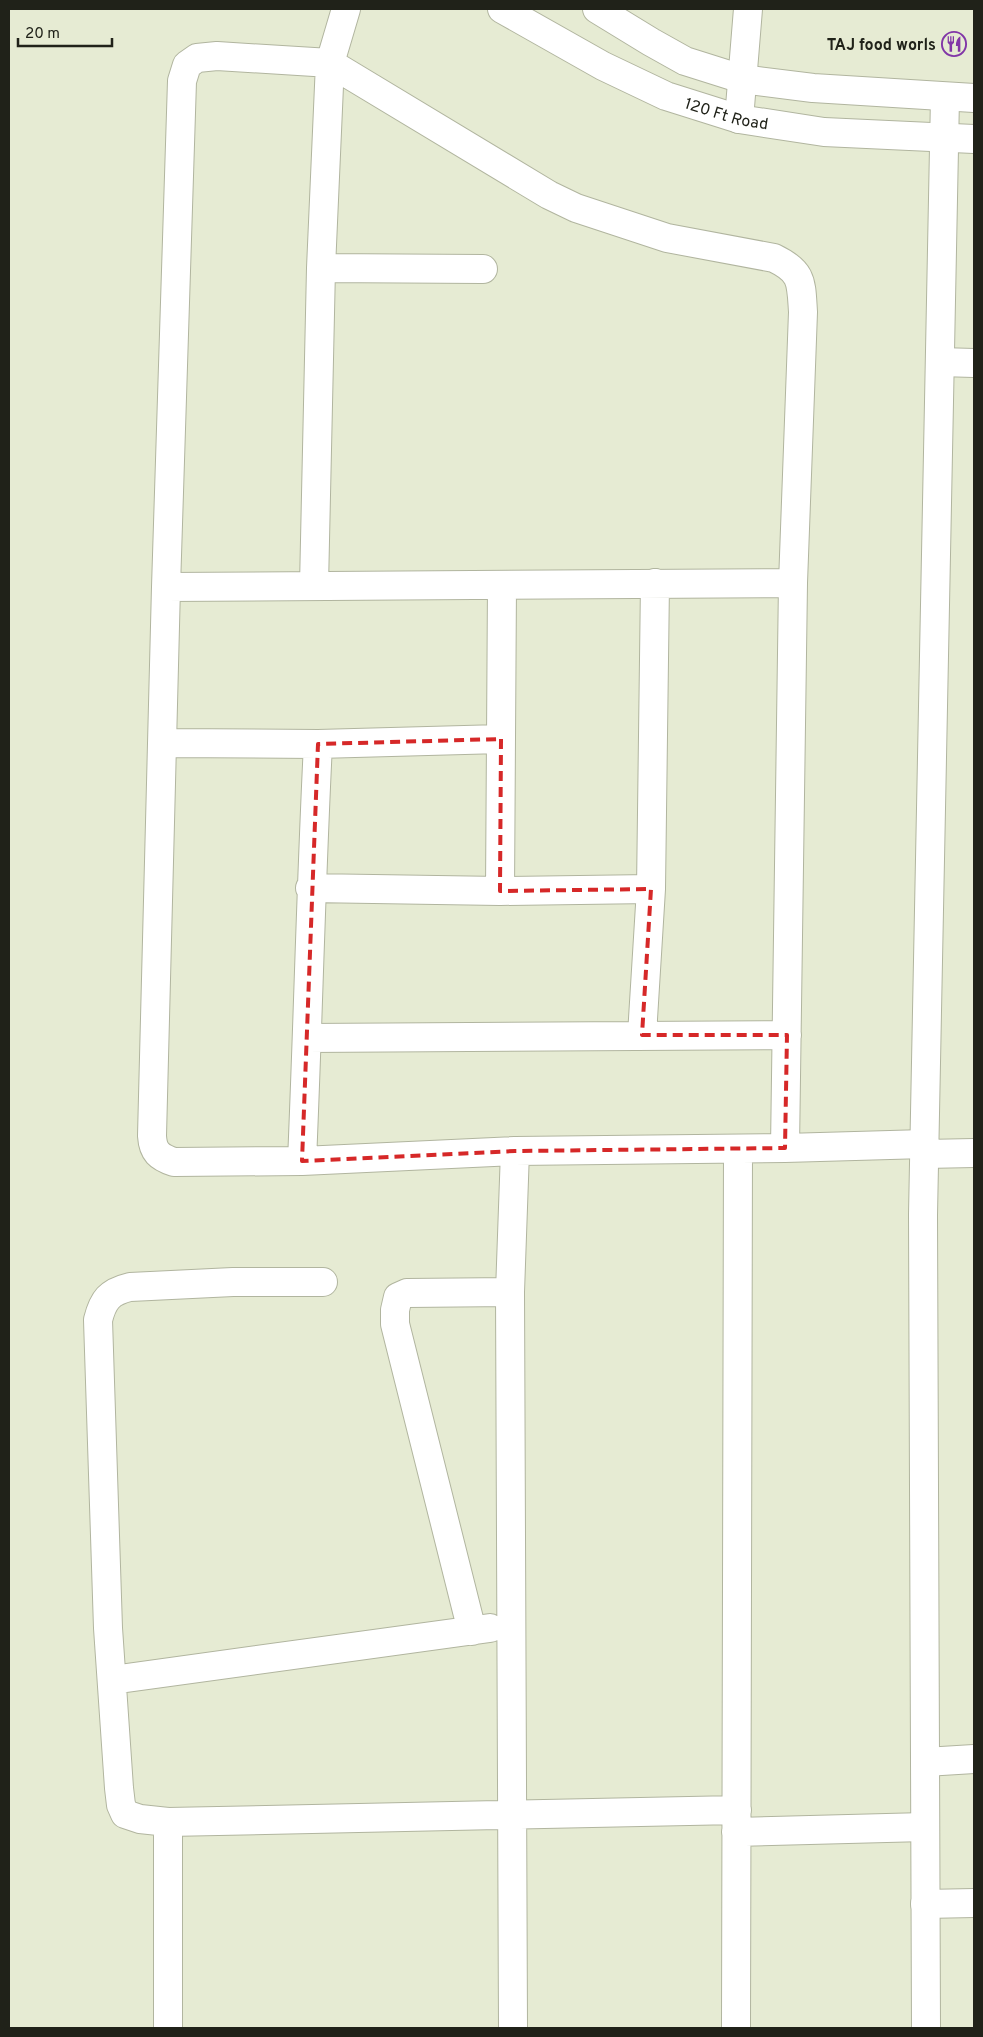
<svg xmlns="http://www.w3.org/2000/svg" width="983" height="2037" font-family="Overpass,sans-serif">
<rect width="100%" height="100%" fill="#e6ebd3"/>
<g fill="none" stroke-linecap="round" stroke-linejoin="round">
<defs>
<path id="street" d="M 739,119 L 748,9
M 321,268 L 483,269
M 940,362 L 974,363
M 314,586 L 321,268 L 330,63 L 346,9
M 166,587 L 793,583
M 162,743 L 318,744 L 501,739
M 310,888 L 500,891 L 651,889
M 500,891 L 502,585
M 642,1035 L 651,889 L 655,583
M 307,1038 L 787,1035
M 785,1148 L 793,583 L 803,312 C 801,282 803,272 774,258 L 667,238 L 576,208 L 549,195 L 330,63 L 217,56 L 197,58 L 187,65 L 182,81 L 166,587 L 152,1136 C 153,1152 159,1157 174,1162 L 302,1161 L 515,1151 L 785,1148 L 925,1144
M 302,1161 C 308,1022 311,883 318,744
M 323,1282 L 233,1282 L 130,1287 C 109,1292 103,1300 98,1320 L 108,1628 L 119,1788 L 121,1805 L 125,1814 L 140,1819 L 168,1822 L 737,1810
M 472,1631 L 395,1324 L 395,1310 L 398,1297 L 407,1293 L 510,1292
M 112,1680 L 490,1628
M 925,1762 L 974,1759
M 168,1822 L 168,2028
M 736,1832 L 925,1827
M 925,1904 L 974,1903
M 513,2028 L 510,1292 L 515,1151
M 736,2028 L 738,1149"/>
<g id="secondary">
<path id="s1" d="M 502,9 L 603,66 L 666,96 L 739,119 L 824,132 L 974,139"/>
<path d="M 597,9 L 651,42 L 685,61 L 742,79 L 813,88 L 974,98"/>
<path d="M 925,1154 L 974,1153"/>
<path d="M 926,2028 L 923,1215 L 945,97"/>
</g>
</defs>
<use href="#street" stroke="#b1b59f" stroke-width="30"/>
<use href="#secondary" stroke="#b1b59f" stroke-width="30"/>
<use href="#street" stroke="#fff" stroke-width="28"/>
<use href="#secondary" stroke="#fff" stroke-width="28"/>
</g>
<path fill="none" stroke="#d62828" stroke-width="4" stroke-dasharray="10 6" stroke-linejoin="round" d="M 501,739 L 500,891 L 651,889 L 642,1035 L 787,1035 L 785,1148 L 515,1151 L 302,1161 L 318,744 Z"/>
<defs>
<symbol id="restaurant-ring" viewBox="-11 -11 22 22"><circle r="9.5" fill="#e6ebd3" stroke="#8136a7" stroke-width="1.5"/><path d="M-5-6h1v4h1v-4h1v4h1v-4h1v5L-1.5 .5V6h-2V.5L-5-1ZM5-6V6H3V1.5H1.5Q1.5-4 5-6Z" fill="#8136a7"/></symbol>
</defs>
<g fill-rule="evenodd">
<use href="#restaurant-ring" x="940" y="30" width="28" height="28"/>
</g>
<g text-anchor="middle" stroke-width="5" stroke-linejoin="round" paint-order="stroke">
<g font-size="16" font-weight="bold" fill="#202219" stroke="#e6ebd3" text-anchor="end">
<text x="936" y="50">TAJ food worls</text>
</g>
<g font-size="16" fill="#202219" stroke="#e6ebd3">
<text dy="6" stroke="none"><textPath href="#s1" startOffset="249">120 Ft Road</textPath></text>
</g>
</g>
<rect width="983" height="2037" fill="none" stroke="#202219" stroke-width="20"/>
<path d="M18 38v8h94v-8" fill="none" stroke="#202219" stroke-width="2.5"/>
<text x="25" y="38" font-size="15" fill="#202219" stroke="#e6ebd3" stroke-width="4" paint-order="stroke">20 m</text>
</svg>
